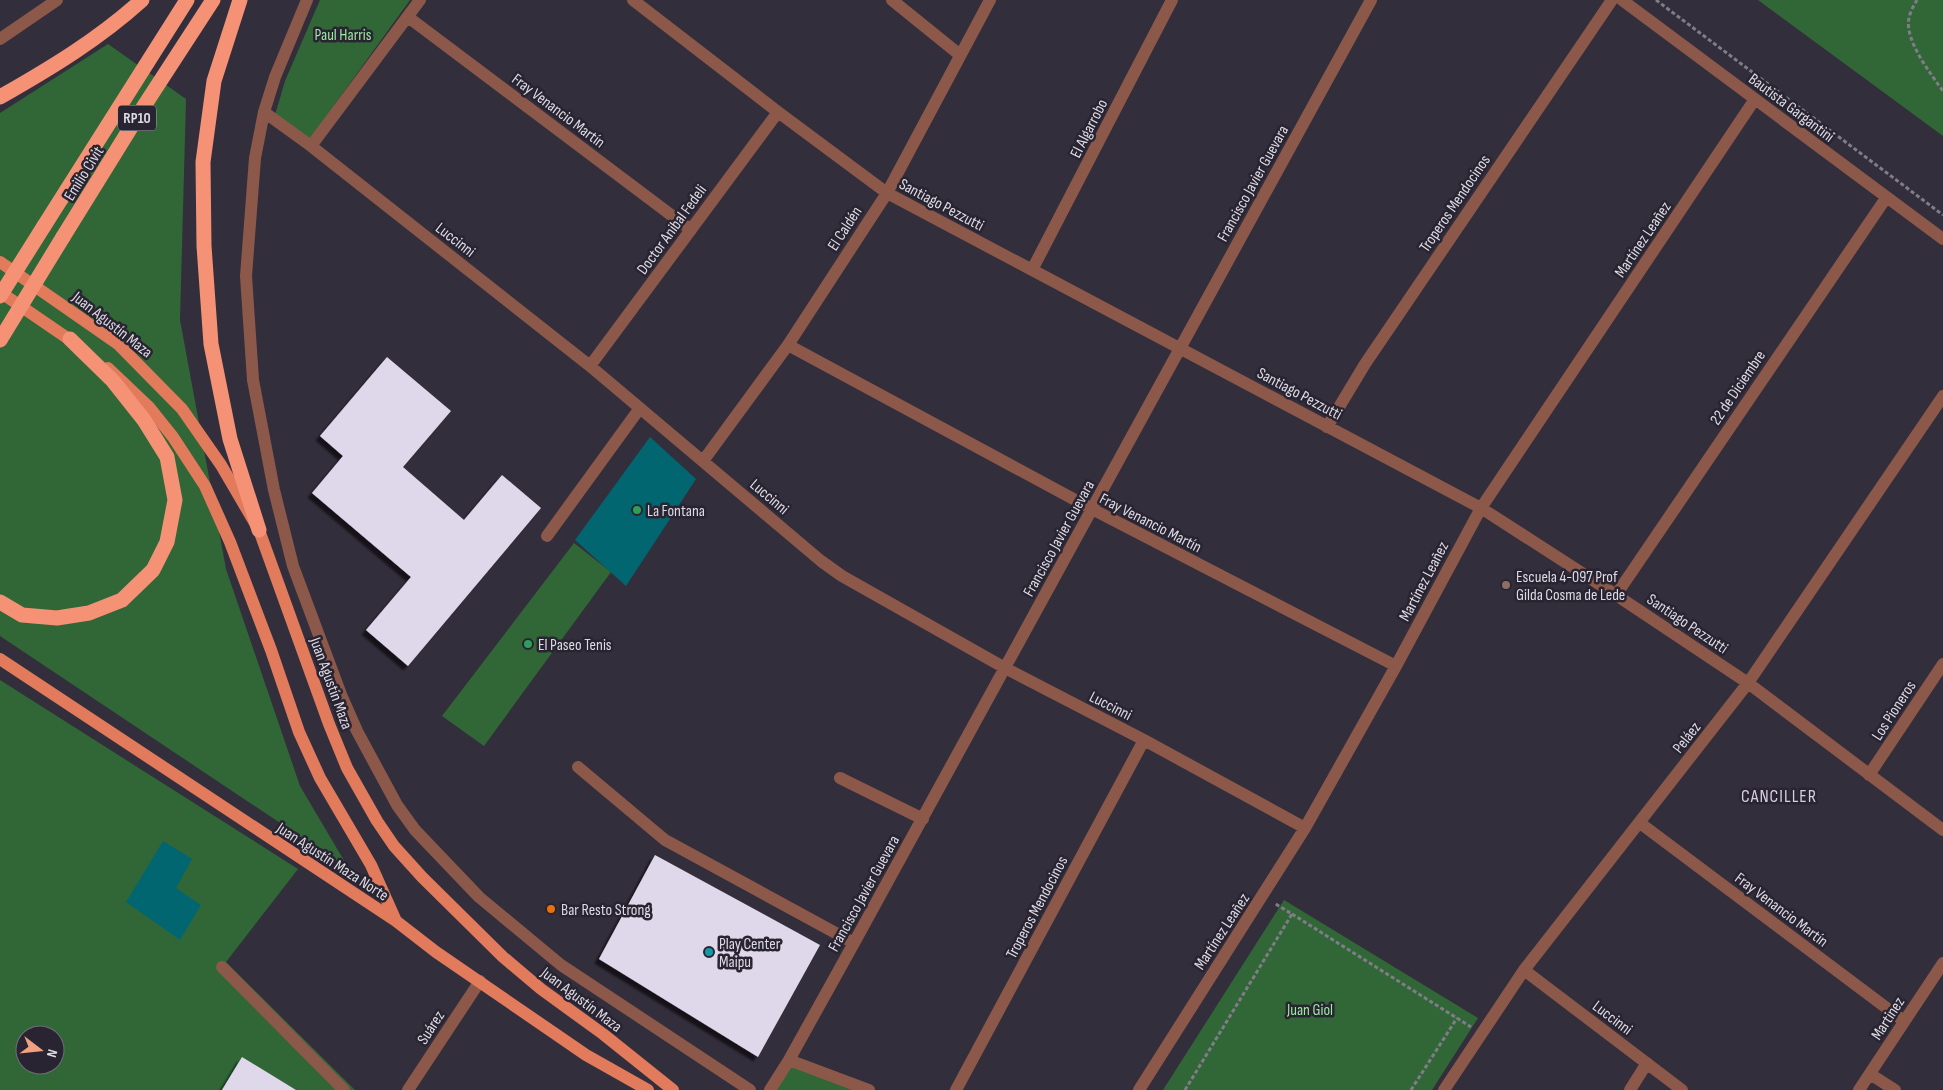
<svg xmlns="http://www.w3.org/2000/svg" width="1943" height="1090" font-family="'Sofia Sans Condensed',sans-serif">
<defs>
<filter id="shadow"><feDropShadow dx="-4.5" dy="4.5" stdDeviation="1" flood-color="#0009"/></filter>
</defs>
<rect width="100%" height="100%" fill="#332e3c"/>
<path fill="#316737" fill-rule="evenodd" d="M 320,0 L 410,0 L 309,140 L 275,115 L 285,81 Z
M 1758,0 L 1943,0 L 1943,136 Z
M 108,44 L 186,99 L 180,320 L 226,569 L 300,786 L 349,869 L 0,636 L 0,113 Z
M 574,543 L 611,572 L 484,746 L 442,716 Z
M 0,680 L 298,869 L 226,962 L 355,1090 L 0,1090 ZM 25,1035 L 55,1035 L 55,1065 L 25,1065 Z
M 1284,900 L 1478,1018 L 1432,1090 L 1163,1090 Z
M 789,1060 L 869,1090 L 770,1090 Z"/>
<path fill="#026671" d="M 650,437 L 696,479 L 626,586 L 575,540 Z
M 163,841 L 192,859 L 176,888 L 201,905 L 180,940 L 126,902 Z"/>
<path fill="#dfd8eb" filter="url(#shadow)" d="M 387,357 L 451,411 L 403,467 L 464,520 L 502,475 L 541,508 L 408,666 L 366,630 L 411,577 L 312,493 L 343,456 L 320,436 Z
M 655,855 L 820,945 L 758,1057 L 599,959 Z
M 242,1057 L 296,1090 L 222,1090 Z"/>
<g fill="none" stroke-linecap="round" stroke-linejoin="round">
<path stroke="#817d88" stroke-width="3" stroke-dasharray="4 2.5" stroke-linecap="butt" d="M 1656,0 L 1943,215
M 1917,0 C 1914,5 1910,12 1909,18 C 1904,40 1931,74 1943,91
M 1292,914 L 1471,1027
M 1185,1090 L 1292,914 L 1274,903
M 1411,1090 L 1457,1018"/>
<path stroke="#8b5849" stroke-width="12" d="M 307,0 L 275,77 L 264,112 L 255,158 L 246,276 L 253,380 L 274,490 L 293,566 L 342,697 L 357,731 L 397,805 L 415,830 L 479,897 L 561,965 L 750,1090
M 633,0 L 778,112 L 887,193 L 1481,508 L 1616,595 L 1748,683 L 1943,830
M 892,0 L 960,55
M 1622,0 L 1943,239
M 408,17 L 691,230
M 0,39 L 57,0
M 264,112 L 311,146 L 590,366 L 821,561 L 842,576 L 1005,668 L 1144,740 L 1305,828
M 311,146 L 420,0
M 1032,270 L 1172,0
M 788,345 L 1092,509 L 1396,666
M 590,366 L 778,112
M 1327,427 L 1365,364 L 1612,0
M 703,461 L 788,345 L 887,193 L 990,0
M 547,536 L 640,408
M 1616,595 L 1886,198
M 578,767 L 665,840 L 854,943
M 1869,775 L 1943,664
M 840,778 L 923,819
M 1640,823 L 1904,1021
M 222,967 L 344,1090
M 1524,970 L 1682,1090
M 789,1060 L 869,1090
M 1870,1074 L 1895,1090
M 408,1090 L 480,981
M 770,1090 L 789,1060 L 854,943 L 1371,0
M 956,1090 L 1144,740
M 1139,1090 L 1305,828 L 1396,666 L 1481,508 L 1755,99
M 1444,1090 L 1524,970 L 1748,683 L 1943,396
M 1630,1090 L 1647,1063
M 1859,1090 L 1943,963"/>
<path stroke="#e27a5c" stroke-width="12" d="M 0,262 L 118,344 L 182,409 L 221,465 L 259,530 L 329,724 L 347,768 L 377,821 L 394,846 L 422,877 L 503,957 L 541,989 L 603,1034 L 673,1090
M 0,292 L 76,344
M 108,368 L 149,407 L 173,437 L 205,486 L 230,542 L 271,650 L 299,732 L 320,778 L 371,865 L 396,921
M 0,659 L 396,921 L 436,952 L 586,1055 L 648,1090"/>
<path stroke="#f59275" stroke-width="15" d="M 240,0 L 214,81 L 203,162 L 204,246 L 211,344 L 230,439 L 259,530
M 0,97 C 51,68 99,39 142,0
M 44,226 L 187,0
M 63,237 L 146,103 L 213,0
M 0,602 L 22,615 L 57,618 L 89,613 L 122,600 L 153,570 L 167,542 L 175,500 L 167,457 L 144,420 L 113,381 L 70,339"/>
<path stroke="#f59275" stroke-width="15" d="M 0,296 L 44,226
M 0,340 L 63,237"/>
</g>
<g fill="#2e9e5b" stroke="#292432" stroke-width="2">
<circle cx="637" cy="510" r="5"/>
<circle cx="528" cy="644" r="5"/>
</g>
<circle fill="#8d6e63" stroke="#292432" stroke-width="2" cx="1506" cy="585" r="5"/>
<circle fill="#e8710a" stroke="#292432" stroke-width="2" cx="551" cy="909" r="5"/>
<circle fill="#0f9aa8" stroke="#292432" stroke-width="2" cx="709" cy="952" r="5"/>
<g text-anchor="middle" stroke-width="5" stroke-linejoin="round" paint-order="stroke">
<rect fill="#292432" stroke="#a8a4af" stroke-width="1" x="118" y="105.5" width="38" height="25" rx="4"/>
<g font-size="15" font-weight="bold" fill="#dedbe4">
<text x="137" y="123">RP10</text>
</g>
<g font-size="16" fill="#9aea9f" stroke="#292432">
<text x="343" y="40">Paul Harris</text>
<text x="1310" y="1015">Juan Giol</text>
</g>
<g font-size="16" fill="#dedbe4" stroke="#292432">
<text transform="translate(1792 107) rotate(37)" y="6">Bautista Gargantini</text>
<text transform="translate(559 110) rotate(37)" y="6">Fray Venancio Martín</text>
<text transform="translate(1088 128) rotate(-63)" y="6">El Algarrobo</text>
<text transform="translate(83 173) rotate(-58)" y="6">Emilio Civit</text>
<text transform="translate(1252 183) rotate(-61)" y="6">Francisco Javier Guevara</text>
<text transform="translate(1454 203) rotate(-56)" y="6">Troperos Mendocinos</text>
<text transform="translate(942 204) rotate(28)" y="6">Santiago Pezzutti</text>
<text transform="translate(844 228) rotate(-57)" y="6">El Caldén</text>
<text transform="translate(671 229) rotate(-54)" y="6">Doctor Anibal Fedeli</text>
<text transform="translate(456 239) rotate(38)" y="6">Luccinni</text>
<text transform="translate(1642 239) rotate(-56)" y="6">Martínez Leañez</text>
<text transform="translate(113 324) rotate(38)" y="6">Juan Agustín Maza</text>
<text transform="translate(1737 387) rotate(-56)" y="6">22 de Diciembre</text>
<text transform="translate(1300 393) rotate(28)" y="6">Santiago Pezzutti</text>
<text transform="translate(770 496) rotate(40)" y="6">Luccinni</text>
<text transform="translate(1151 522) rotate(27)" y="6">Fray Venancio Martín</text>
<text transform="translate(1058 538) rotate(-61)" y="6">Francisco Javier Guevara</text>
<text transform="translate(1423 581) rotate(-62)" y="6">Martínez Leañez</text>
<text transform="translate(1688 623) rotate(34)" y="6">Santiago Pezzutti</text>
<text transform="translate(332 683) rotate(70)" y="6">Juan Agustín Maza</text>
<text transform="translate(1111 705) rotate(27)" y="6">Luccinni</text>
<text transform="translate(1893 710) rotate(-57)" y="6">Los Pioneros</text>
<text transform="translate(1686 737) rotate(-52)" y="6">Peláez</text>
<text transform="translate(333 861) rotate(33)" y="6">Juan Agustín Maza Norte</text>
<text transform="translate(863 893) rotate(-61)" y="6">Francisco Javier Guevara</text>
<text transform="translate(1036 907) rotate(-62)" y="6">Troperos Mendocinos</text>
<text transform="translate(1782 909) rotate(37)" y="6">Fray Venancio Martín</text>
<text transform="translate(1221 931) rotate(-57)" y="6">Martínez Leañez</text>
<text transform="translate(582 999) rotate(37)" y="6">Juan Agustín Maza</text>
<text transform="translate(1613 1017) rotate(37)" y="6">Luccinni</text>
<text transform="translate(1887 1018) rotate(-57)" y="6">Martinez</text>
<text transform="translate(430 1027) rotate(-57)" y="6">Suárez</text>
</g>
<g font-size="16" fill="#dedbe4" stroke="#292432" text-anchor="start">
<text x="647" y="516">La Fontana</text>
<text x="1516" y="582">Escuela 4-097 Prof<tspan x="1516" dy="18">Gilda Cosma de Lede</tspan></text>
<text x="538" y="650">El Paseo Tenis</text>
<text x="561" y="915">Bar Resto Strong</text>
<text x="719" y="949">Play Center<tspan x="719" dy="18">Maipu</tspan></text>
</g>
<g font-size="18" letter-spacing="1" fill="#d7d0e3" stroke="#292432">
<text x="1779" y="802">CANCILLER</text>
</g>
</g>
<g transform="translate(40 1050) rotate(106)"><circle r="24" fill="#292432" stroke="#716d79"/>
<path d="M0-4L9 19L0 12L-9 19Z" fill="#f2a07f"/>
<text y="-8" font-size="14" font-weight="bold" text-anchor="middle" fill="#dedbe4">N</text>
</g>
</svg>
